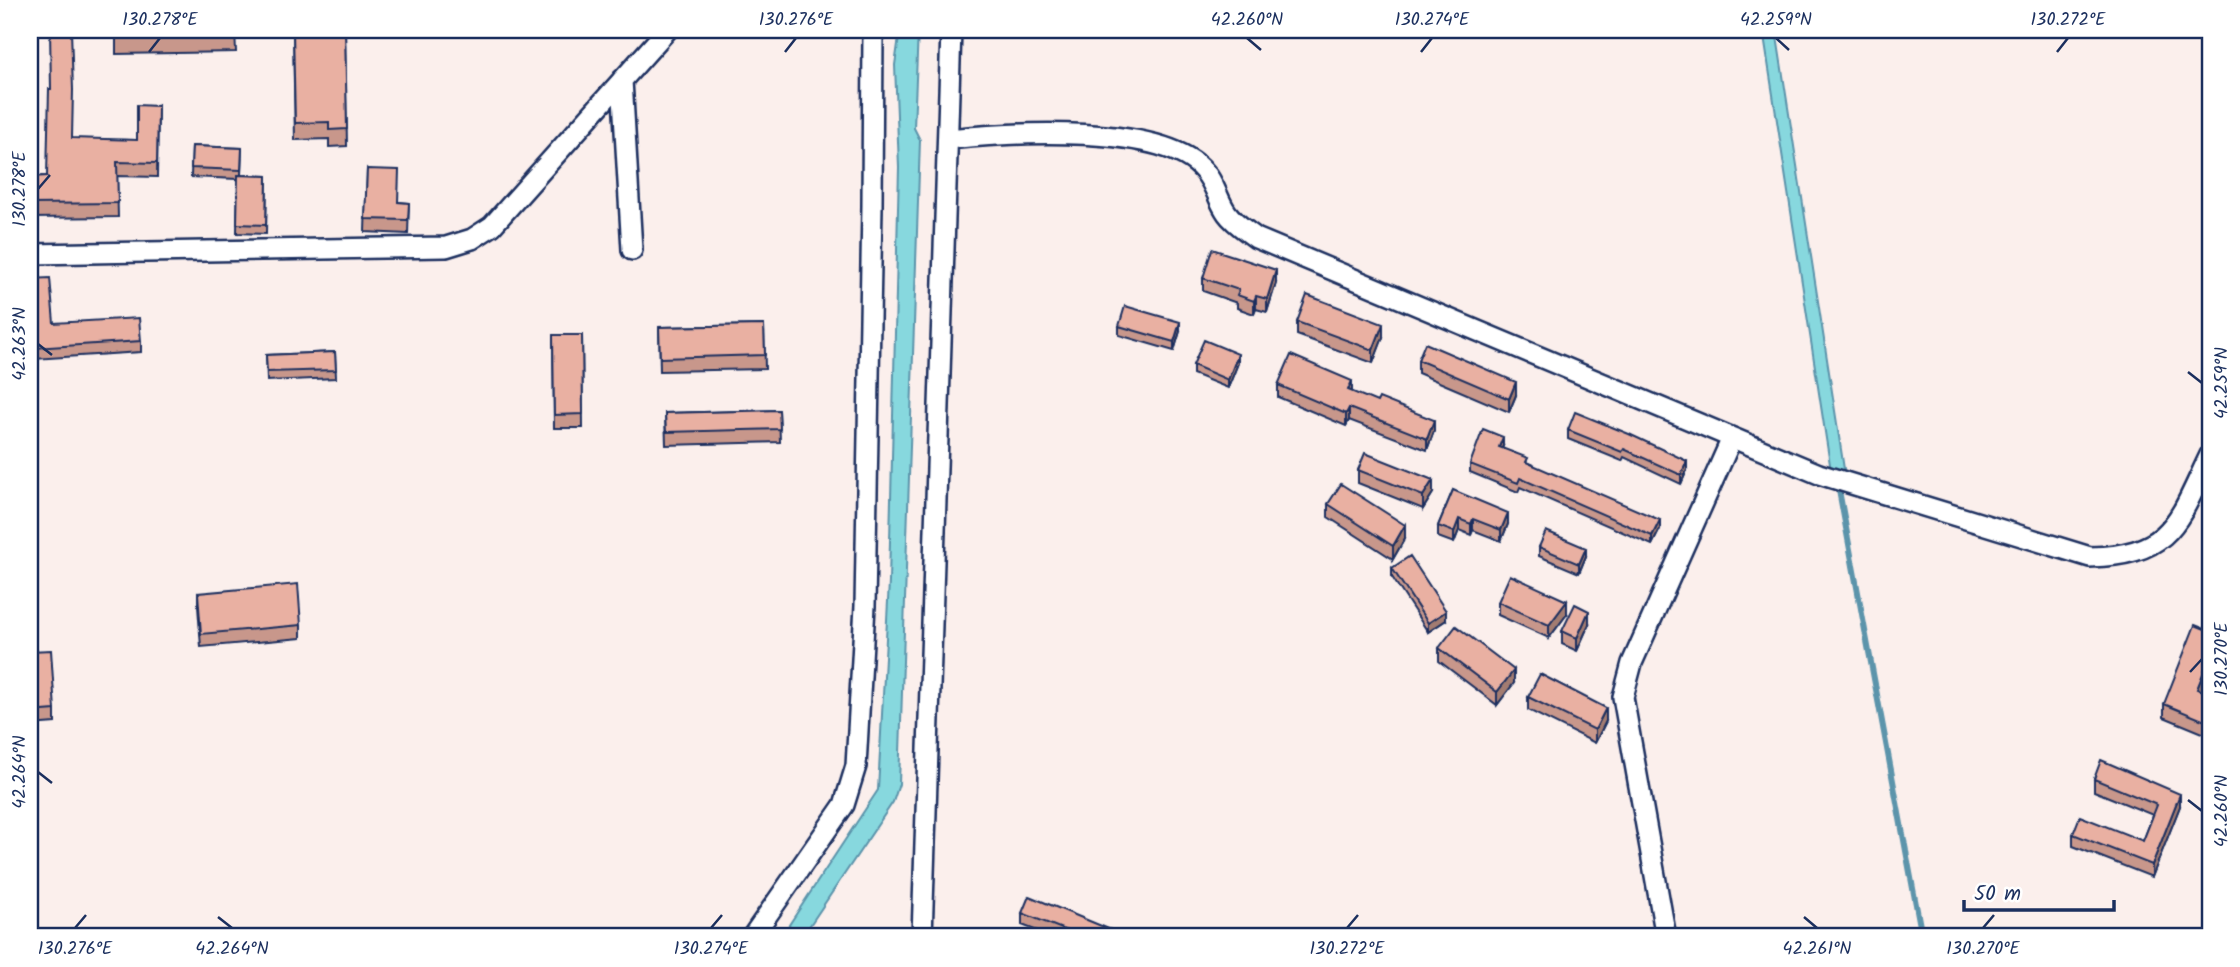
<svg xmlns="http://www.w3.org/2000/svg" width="2240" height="967" font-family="Kalam,sans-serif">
<rect width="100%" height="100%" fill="#fbefec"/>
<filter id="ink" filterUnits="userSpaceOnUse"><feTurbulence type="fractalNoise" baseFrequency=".0143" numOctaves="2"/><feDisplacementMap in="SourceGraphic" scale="14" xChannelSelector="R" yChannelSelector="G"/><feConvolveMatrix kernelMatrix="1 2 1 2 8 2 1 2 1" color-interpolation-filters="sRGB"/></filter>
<g filter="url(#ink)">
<path fill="#87d8de" stroke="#5c94ab" stroke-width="2" d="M 900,30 L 918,30 L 914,128 L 920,140 L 899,784 L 893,802 L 802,937 L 781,937 L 878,790 L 889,582 L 899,167 L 895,65 Z
M 1763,30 L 1776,30 L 1844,469 L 1841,478 L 1831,471 Z"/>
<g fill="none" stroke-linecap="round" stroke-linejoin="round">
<path stroke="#5c94ab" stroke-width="6" d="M 1838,485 L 1922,937"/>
<defs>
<path id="minor" d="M 622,80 L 632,250
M 949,139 C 1008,133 1164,122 1204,171 C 1215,183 1218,201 1227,213 C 1234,223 1247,231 1256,238 L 1819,474 L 2090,557 C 2173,555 2178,521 2210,455
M 30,254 L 446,247 L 472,239 L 492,226 L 667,30
M 752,937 L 844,805 L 856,766 L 865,606 L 872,206 L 873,30
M 922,937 L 951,30
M 1666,937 L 1623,697 L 1632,663 L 1732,438"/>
</defs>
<use href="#minor" stroke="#1b2f5e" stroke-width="24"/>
<use href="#minor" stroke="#fff" stroke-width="19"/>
</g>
<path fill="#c8978b" stroke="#1b2f5e" stroke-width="2" d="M 116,30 L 235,30 L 236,52 L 116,54 Z
M 293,30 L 345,30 L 347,146 L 329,147 L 329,139 L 295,140 Z
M 158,106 L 157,177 L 117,176 L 118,217 L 30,218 L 30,177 L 47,176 L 72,139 L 137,140 Z
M 192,146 L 242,148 L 241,175 L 267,176 L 266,234 L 237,233 L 238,179 L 191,177 Z
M 367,169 L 398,202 L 409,203 L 408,234 L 365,232 Z
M 1203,278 L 1276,283 L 1267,312 L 1256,309 L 1254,314 L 1237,308 L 1237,303 L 1203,291 Z
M 30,279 L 54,323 L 141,341 L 141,352 L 34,359 Z
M 1297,322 L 1383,337 L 1373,363 L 1297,335 Z
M 764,325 L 765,369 L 660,371 L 659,327 Z
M 1119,326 L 1180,331 L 1174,351 L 1119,335 Z
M 553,335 L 582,335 L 583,428 L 554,428 Z
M 335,352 L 336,378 L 267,381 L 266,355 Z
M 1418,360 L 1516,395 L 1509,412 L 1418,373 Z
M 1238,363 L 1228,388 L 1193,374 L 1193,365 Z
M 1278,385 L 1352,392 L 1434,431 L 1427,450 L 1349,420 L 1346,426 L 1278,397 Z
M 779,410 L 780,442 L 666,445 L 665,413 Z
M 1568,430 L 1687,470 L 1681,484 L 1624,457 L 1622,461 L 1568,439 Z
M 1503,446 L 1502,448 L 1528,463 L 1660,529 L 1652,545 L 1520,487 L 1518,492 L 1470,472 L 1470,464 Z
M 1358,470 L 1433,493 L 1423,509 L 1358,483 Z
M 1453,490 L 1508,524 L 1501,541 L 1473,530 L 1471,535 L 1459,530 L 1454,543 L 1438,537 L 1438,526 Z
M 1328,504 L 1405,538 L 1393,559 L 1328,517 Z
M 1539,547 L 1586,556 L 1579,573 L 1539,556 Z
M 1392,568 L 1446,620 L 1428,632 L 1392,577 Z
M 198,593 L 301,625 L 301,638 L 201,647 L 198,606 Z
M 1498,602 L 1567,614 L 1549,638 L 1498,615 Z
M 1589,624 L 1577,651 L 1562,644 L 1562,631 Z
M 2210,631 L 2210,669 L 2202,691 L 2210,694 L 2210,736 L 2164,717 L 2164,704 Z
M 1439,648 L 1514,683 L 1497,705 L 1439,661 Z
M 30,651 L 55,710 L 55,723 L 30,725 Z
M 1528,697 L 1606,721 L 1595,743 L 1528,710 Z
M 2094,779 L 2180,806 L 2152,877 L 2073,846 L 2073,834 L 2143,841 L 2153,815 L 2094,791 Z
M 1022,913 L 1128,937 L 1053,937 L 1022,925 Z"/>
<path fill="#a37b71" stroke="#1b2f5e" stroke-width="2" d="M 1276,270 L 1276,283 L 1267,312 L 1267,299 Z
M 1256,296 L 1256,309 L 1254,314 L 1254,301 Z
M 1180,322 L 1180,331 L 1174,351 L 1174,342 Z
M 1383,324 L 1383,337 L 1373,363 L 1373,350 Z
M 1238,354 L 1238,363 L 1228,388 L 1228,380 Z
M 1352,381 L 1352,392 L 1348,390 Z
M 1516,382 L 1516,395 L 1509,412 L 1509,399 Z
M 1349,408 L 1349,420 L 1346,426 L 1346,414 Z
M 1434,420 L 1434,431 L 1427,450 L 1427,439 Z
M 1503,437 L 1503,446 L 1499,456 L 1499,447 Z
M 1687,461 L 1687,470 L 1681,484 L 1681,475 Z
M 1433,480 L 1433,493 L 1423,509 L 1423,496 Z
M 1508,513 L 1508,524 L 1501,541 L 1501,530 Z
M 1459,519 L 1459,530 L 1454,543 L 1454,532 Z
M 1473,519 L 1473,530 L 1471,535 L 1471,524 Z
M 1660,520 L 1660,529 L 1652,545 L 1652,536 Z
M 1405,525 L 1405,538 L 1393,559 L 1393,546 Z
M 1586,548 L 1586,556 L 1579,573 L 1579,564 Z
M 1567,601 L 1567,614 L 1549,638 L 1549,625 Z
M 1446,611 L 1446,620 L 1428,632 L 1428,623 Z
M 1589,611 L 1589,624 L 1577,651 L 1577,638 Z
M 2210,656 L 2210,669 L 2197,702 L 2197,689 Z
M 1514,670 L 1514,683 L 1497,705 L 1497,692 Z
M 1606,708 L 1606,721 L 1595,743 L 1595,730 Z
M 2180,794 L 2180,806 L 2152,877 L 2152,865 Z"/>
<path fill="#e9b0a2" stroke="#1b2f5e" stroke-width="2" d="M 50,30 L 71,30 L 73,90 L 72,138 L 137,140 L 137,105 L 158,106 L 157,163 L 117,162 L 118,203 L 30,204 L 30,177 L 47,176 L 49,89 L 51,89 Z
M 116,30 L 235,30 L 236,36 L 116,38 Z
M 293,30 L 345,30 L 347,129 L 329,130 L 329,122 L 295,123 Z
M 192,146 L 242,148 L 241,170 L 191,168 Z
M 367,169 L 399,170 L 398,202 L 409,203 L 408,220 L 365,219 Z
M 238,175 L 267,176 L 266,225 L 237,224 Z
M 1212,249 L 1276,270 L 1267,299 L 1256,296 L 1254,301 L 1237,295 L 1239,290 L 1203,278 Z
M 50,278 L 54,323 L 139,318 L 141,341 L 34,348 L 30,279 Z
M 1307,295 L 1383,324 L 1373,350 L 1297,322 Z
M 1125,306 L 1180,322 L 1174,342 L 1119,326 Z
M 764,325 L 765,355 L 660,358 L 659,327 Z
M 553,335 L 582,335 L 583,414 L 554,415 Z
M 1204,340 L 1238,354 L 1228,380 L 1193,365 Z
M 1425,343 L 1516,382 L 1509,399 L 1418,360 Z
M 335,352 L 336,370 L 267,372 L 266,355 Z
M 1291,355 L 1352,381 L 1348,390 L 1377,402 L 1379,398 L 1434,420 L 1427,439 L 1349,408 L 1346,414 L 1278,385 Z
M 779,410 L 780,429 L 666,432 L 665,413 Z
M 1575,412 L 1629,434 L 1687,461 L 1681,475 L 1624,449 L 1622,452 L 1568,430 Z
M 1483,429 L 1503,437 L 1499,447 L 1528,458 L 1526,462 L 1660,520 L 1652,536 L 1520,478 L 1518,483 L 1470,464 Z
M 1365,453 L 1433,480 L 1423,496 L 1358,470 Z
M 1341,484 L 1405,525 L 1393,546 L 1328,504 Z
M 1453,490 L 1508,513 L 1501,530 L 1473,519 L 1471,524 L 1459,519 L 1454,532 L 1438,526 Z
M 1546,531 L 1586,548 L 1579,564 L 1539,547 Z
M 1410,556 L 1446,611 L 1428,623 L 1392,568 Z
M 1510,575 L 1567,601 L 1549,625 L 1498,602 Z
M 298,584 L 301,625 L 201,634 L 198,593 Z
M 1575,604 L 1589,611 L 1577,638 L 1562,631 Z
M 2195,625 L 2210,631 L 2210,656 L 2197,689 L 2210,694 L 2210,723 L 2164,704 Z
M 1456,626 L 1514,670 L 1497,692 L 1439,648 Z
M 51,650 L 55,710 L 30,712 L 30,651 Z
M 1540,674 L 1606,708 L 1595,730 L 1528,697 Z
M 2101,760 L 2180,794 L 2152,865 L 2073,834 L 2080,816 L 2143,841 L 2157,805 L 2094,779 Z
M 1029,896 L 1128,937 L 1082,937 L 1022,913 Z"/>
</g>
<path fill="none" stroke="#1b2f5e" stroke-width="2.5" d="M 1247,38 L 1261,50M 1776,38 L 1789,50M 149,52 L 160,38M 785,52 L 796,38M 1421,52 L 1432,38M 2057,52 L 2068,38M 38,189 L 50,175M 38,344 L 52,355M 2188,372 L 2202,383M 2190,672 L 2202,659M 38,772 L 52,783M 2188,800 L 2202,811M 218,917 L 232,928M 1804,917 L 1817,928M 75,928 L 86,915M 711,928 L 722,915M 1347,928 L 1358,915M 1983,928 L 1994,915"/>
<rect width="2240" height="967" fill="none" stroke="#fff" stroke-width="77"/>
<path d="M1964 900v10h150v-10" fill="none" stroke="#1b2f5e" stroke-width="3.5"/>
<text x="1974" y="900" font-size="21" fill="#1b2f5e" stroke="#ffffff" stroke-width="5" paint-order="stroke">50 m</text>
<rect x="38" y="38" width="2164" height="890" fill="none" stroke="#1b2f5e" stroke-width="2.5"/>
<g font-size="18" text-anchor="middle" fill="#1b2f5e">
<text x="160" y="25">130.278°E</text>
<text x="796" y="25">130.276°E</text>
<text x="1247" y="25">42.260°N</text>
<text x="1432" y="25">130.274°E</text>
<text x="1776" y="25">42.259°N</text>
<text x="2068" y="25">130.272°E</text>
<text transform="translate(19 189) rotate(-90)" y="6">130.278°E</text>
<text transform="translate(19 344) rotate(-90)" y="6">42.263°N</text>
<text transform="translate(2221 383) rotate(-90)" y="6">42.259°N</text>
<text transform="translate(2221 659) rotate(-90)" y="6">130.270°E</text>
<text transform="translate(19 772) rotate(-90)" y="6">42.264°N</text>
<text transform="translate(2221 811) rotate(-90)" y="6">42.260°N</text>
<text x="75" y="954">130.276°E</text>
<text x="232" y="954">42.264°N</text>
<text x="711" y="954">130.274°E</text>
<text x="1347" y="954">130.272°E</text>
<text x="1817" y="954">42.261°N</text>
<text x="1983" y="954">130.270°E</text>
</g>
</svg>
